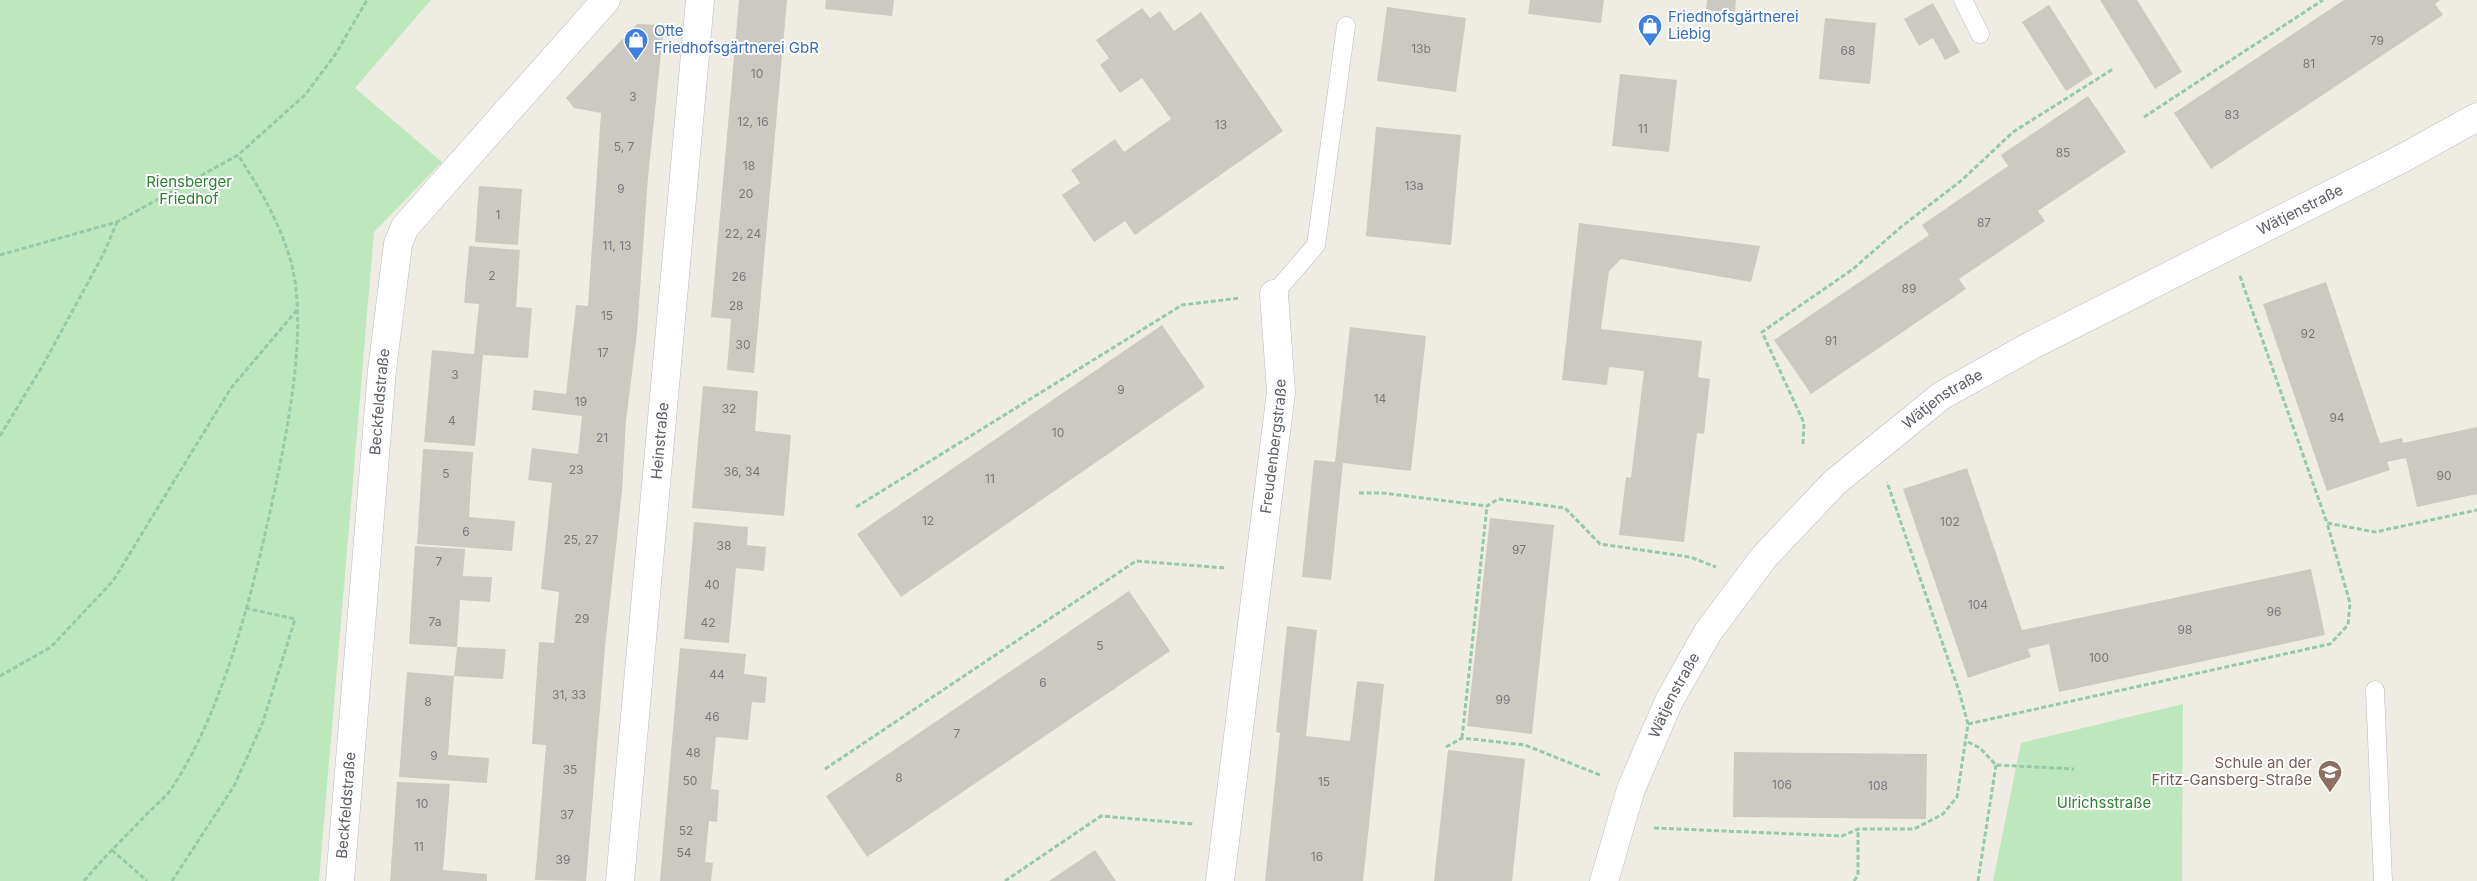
<svg xmlns="http://www.w3.org/2000/svg" width="2477" height="881" font-family="Inter,sans-serif">
<rect width="100%" height="100%" fill="#efece3"/>
<path fill="#bde8be" d="M 0,0 L 431,0 L 355,88 L 442,162 L 374,232 L 319,881 L 0,881 Z
M 2183,704 L 2182,881 L 1993,881 L 2021,743 Z"/>
<path fill="#ccc9c2" d="M 739,0 L 787,0 L 754,373 L 727,370 L 731,319 L 711,317 Z
M 826,0 L 894,0 L 892,16 L 825,9 Z
M 1530,0 L 1604,0 L 1601,23 L 1528,14 Z
M 1707,0 L 1736,0 L 1735,13 L 1706,10 Z
M 2100,0 L 2137,0 L 2182,72 L 2155,89 Z
M 2344,0 L 2440,0 L 2435,4 L 2443,15 L 2211,169 L 2174,113 Z
M 1933,3 L 1960,52 L 1945,60 L 1933,38 L 1919,46 L 1904,19 Z
M 2049,5 L 2093,74 L 2066,91 L 2022,22 Z
M 1387,7 L 1466,18 L 1456,92 L 1377,81 Z
M 1142,8 L 1150,18 L 1160,11 L 1174,31 L 1201,12 L 1283,131 L 1135,235 L 1125,221 L 1094,242 L 1062,195 L 1080,183 L 1071,170 L 1115,139 L 1124,152 L 1171,119 L 1142,78 L 1120,93 L 1100,65 L 1109,58 L 1096,40 Z
M 1825,18 L 1876,23 L 1870,84 L 1819,79 Z
M 637,24 L 664,25 L 648,177 L 637,333 L 626,421 L 622,491 L 605,647 L 586,881 L 535,880 L 546,745 L 532,744 L 539,642 L 554,643 L 559,592 L 541,589 L 552,483 L 528,480 L 532,448 L 578,454 L 582,416 L 532,410 L 534,390 L 566,394 L 576,305 L 588,306 L 601,113 L 574,108 L 566,98 Z
M 1620,74 L 1677,80 L 1669,152 L 1612,146 Z
M 2088,96 L 2126,152 L 2038,211 L 2045,221 L 1959,279 L 1966,289 L 1811,394 L 1774,340 L 1929,235 L 1922,225 L 2008,166 L 2001,155 Z
M 1376,127 L 1461,135 L 1451,245 L 1366,236 Z
M 479,186 L 522,189 L 518,245 L 475,242 Z
M 1579,223 L 1760,246 L 1751,282 L 1621,259 L 1609,271 L 1601,329 L 1702,341 L 1698,377 L 1710,379 L 1704,434 L 1697,433 L 1684,542 L 1619,535 L 1626,477 L 1631,478 L 1644,371 L 1609,367 L 1607,385 L 1562,380 Z
M 469,246 L 520,250 L 516,307 L 532,308 L 528,358 L 483,355 L 475,446 L 424,442 L 432,350 L 474,354 L 479,304 L 464,303 Z
M 2326,282 L 2380,443 L 2402,438 L 2403,443 L 2477,427 L 2477,494 L 2417,507 L 2406,458 L 2387,462 L 2390,470 L 2327,491 L 2263,304 Z
M 1162,325 L 1205,387 L 901,597 L 857,534 Z
M 1350,327 L 1426,336 L 1411,471 L 1343,463 L 1331,580 L 1302,577 L 1314,460 L 1335,462 Z
M 703,386 L 758,391 L 755,431 L 791,435 L 784,516 L 692,508 Z
M 423,449 L 473,452 L 469,517 L 515,521 L 512,551 L 417,544 Z
M 1967,468 L 2022,630 L 2311,569 L 2325,635 L 2059,692 L 2049,644 L 2028,649 L 2031,657 L 1968,678 L 1903,489 Z
M 1490,518 L 1554,525 L 1532,734 L 1467,726 Z
M 694,522 L 748,527 L 747,545 L 766,547 L 764,571 L 736,568 L 729,643 L 684,639 Z
M 415,546 L 465,549 L 463,576 L 492,577 L 490,602 L 460,600 L 457,647 L 409,644 Z
M 1129,591 L 1170,651 L 867,857 L 826,796 Z
M 1287,626 L 1317,630 L 1306,736 L 1350,741 L 1357,681 L 1384,684 L 1363,881 L 1265,881 L 1280,733 L 1276,732 Z
M 457,647 L 506,649 L 503,679 L 454,676 Z
M 680,648 L 746,654 L 744,674 L 767,677 L 765,703 L 752,702 L 748,740 L 716,737 L 711,789 L 719,790 L 718,807 L 717,822 L 709,821 L 705,862 L 713,863 L 711,881 L 660,881 Z
M 407,672 L 454,676 L 448,755 L 489,758 L 487,783 L 399,777 Z
M 1448,750 L 1525,759 L 1512,881 L 1434,881 Z
M 1734,752 L 1927,754 L 1926,819 L 1733,817 Z
M 397,782 L 450,784 L 443,870 L 487,874 L 487,881 L 390,881 Z
M 1095,850 L 1116,881 L 1049,881 Z"/>
<g fill="none" stroke-linecap="round" stroke-linejoin="round">
<defs>
<path id="lane" d="M 1963,0 L 1980,34
M 1274,294 L 1316,245 L 1346,26
M 2375,690 L 2383,881"/>
<g id="street">
<path id="s1" d="M 340,881 L 382,370 L 398,244 L 405,227 L 606,0"/>
<path id="s2" d="M 620,881 L 700,0"/>
<path id="s3" d="M 1220,881 L 1281,392 L 1274,294"/>
<path id="s4" d="M 1604,881 L 1631,789 L 1669,701 L 1708,632 L 1764,557 L 1834,483 L 1941,396 L 2032,345 L 2405,157 L 2477,117"/>
</g>
</defs>
<use href="#lane" stroke="#b8bbc0" stroke-width="19"/>
<use href="#street" stroke="#b8bbc0" stroke-width="29"/>
<path stroke="#95caa6" stroke-width="3" stroke-dasharray="5 2.5" stroke-linecap="butt" d="M 2144,117 L 2323,0
M 0,255 L 117,222 L 238,155 L 305,95 L 335,55 L 367,0
M 2240,276 L 2327,523
M 0,436 L 43,365 L 104,253 L 117,222
M 1803,444 L 1804,423 L 1762,332 L 1853,269 L 1901,227 L 1962,180 L 2013,132 L 2113,69
M 1359,493 L 1383,493 L 1487,506 L 1498,499 L 1565,508 L 1600,544 L 1690,557 L 1716,567
M 856,507 L 1182,305 L 1240,298
M 0,676 L 51,647 L 113,581 L 231,388 L 297,310
M 1968,724 L 2330,644 L 2348,625 L 2350,603 L 2327,523 L 2375,532 L 2477,510
M 1462,738 L 1487,506
M 1968,742 L 1980,748 L 1996,765 L 2074,769
M 1446,747 L 1462,738 L 1525,745 L 1600,775
M 825,769 L 1136,561 L 1226,568
M 1654,828 L 1842,836 L 1858,829 L 1914,829 L 1943,814 L 1957,797 L 1968,724 L 1959,691 L 1887,482
M 112,850 L 147,881
M 84,881 C 103,858 124,838 144,817 C 153,807 165,798 172,788 C 227,704 255,582 276,484 C 289,421 308,325 291,262 C 280,223 260,189 238,155
M 172,881 L 234,786 L 263,722 L 295,619 L 245,608
M 1005,881 L 1101,816 L 1194,824
M 1854,881 L 1858,875 L 1858,829
M 1978,881 L 1996,765"/>
<use href="#lane" stroke="#fff" stroke-width="18"/>
<use href="#street" stroke="#fff" stroke-width="28"/>
</g>
<defs>
<symbol id="shop-pin" viewBox="-11 -11 22 30"><path d="M0 17L-7.5 6A9.5 9.5 0 1 1 7.5 6Z" fill="#3f7fe0" stroke="#fff"/><path d="M-5-2.5h2.3a2.7 3.5 0 0 1 5.4 0H5L5.5 6h-11ZM-1.5-2.5h3a1.5 2.3 0 0 0-3 0Z" fill="#fff"/></symbol>
<symbol id="school-pin" viewBox="-11 -11 22 30"><path d="M0 17L-7.5 6A9.5 9.5 0 1 1 7.5 6Z" fill="#8d6e63" stroke="#fff"/><path d="M0-5L7-2L0 1L-7-2ZM-4 1L0 2.5L4 1V4Q0 6-4 4Z" fill="#fff"/></symbol>
</defs>
<g fill-rule="evenodd">
<use href="#shop-pin" x="1636" y="12" width="28" height="38"/>
<use href="#shop-pin" x="622" y="26" width="28" height="38"/>
<use href="#school-pin" x="2316" y="758" width="28" height="38"/>
</g>
<g text-anchor="middle" stroke-width="4" stroke-linejoin="round" paint-order="stroke">
<g font-size="12" fill="#777a7c">
<text x="2377" y="45">79</text>
<text x="1421" y="53">13b</text>
<text x="1848" y="55">68</text>
<text x="2309" y="68">81</text>
<text x="757" y="78">10</text>
<text x="633" y="101">3</text>
<text x="2232" y="119">83</text>
<text x="753" y="126">12, 16</text>
<text x="1221" y="129">13</text>
<text x="1643" y="133">11</text>
<text x="624" y="151">5, 7</text>
<text x="2063" y="157">85</text>
<text x="749" y="170">18</text>
<text x="1414" y="190">13a</text>
<text x="621" y="193">9</text>
<text x="746" y="198">20</text>
<text x="498" y="219">1</text>
<text x="1984" y="227">87</text>
<text x="743" y="238">22, 24</text>
<text x="617" y="250">11, 13</text>
<text x="492" y="280">2</text>
<text x="739" y="281">26</text>
<text x="1909" y="293">89</text>
<text x="736" y="310">28</text>
<text x="607" y="320">15</text>
<text x="2308" y="338">92</text>
<text x="1831" y="345">91</text>
<text x="743" y="349">30</text>
<text x="603" y="357">17</text>
<text x="455" y="379">3</text>
<text x="1121" y="394">9</text>
<text x="1380" y="403">14</text>
<text x="581" y="406">19</text>
<text x="729" y="413">32</text>
<text x="2337" y="422">94</text>
<text x="452" y="425">4</text>
<text x="1058" y="437">10</text>
<text x="602" y="442">21</text>
<text x="576" y="474">23</text>
<text x="742" y="476">36, 34</text>
<text x="446" y="478">5</text>
<text x="2444" y="480">90</text>
<text x="990" y="483">11</text>
<text x="928" y="525">12</text>
<text x="1950" y="526">102</text>
<text x="466" y="536">6</text>
<text x="581" y="544">25, 27</text>
<text x="724" y="550">38</text>
<text x="1519" y="554">97</text>
<text x="439" y="566">7</text>
<text x="712" y="589">40</text>
<text x="1978" y="609">104</text>
<text x="2274" y="616">96</text>
<text x="582" y="623">29</text>
<text x="435" y="626">7a</text>
<text x="708" y="627">42</text>
<text x="2185" y="634">98</text>
<text x="1100" y="650">5</text>
<text x="2099" y="662">100</text>
<text x="717" y="679">44</text>
<text x="1043" y="687">6</text>
<text x="569" y="699">31, 33</text>
<text x="1503" y="704">99</text>
<text x="428" y="706">8</text>
<text x="712" y="721">46</text>
<text x="957" y="738">7</text>
<text x="693" y="757">48</text>
<text x="434" y="760">9</text>
<text x="570" y="774">35</text>
<text x="899" y="782">8</text>
<text x="690" y="785">50</text>
<text x="1324" y="786">15</text>
<text x="1782" y="789">106</text>
<text x="1878" y="790">108</text>
<text x="422" y="808">10</text>
<text x="567" y="819">37</text>
<text x="686" y="835">52</text>
<text x="419" y="851">11</text>
<text x="684" y="857">54</text>
<text x="1317" y="861">16</text>
<text x="563" y="864">39</text>
</g>
<g font-size="15" fill="#366cbe" stroke="#fff" text-anchor="start">
<text x="1668" y="22">Friedhofsgärtnerei<tspan x="1668" dy="17">Liebig</tspan></text>
<text x="654" y="36">Otte<tspan x="654" dy="17">Friedhofsgärtnerei GbR</tspan></text>
</g>
<g font-size="15" fill="#2e8233" stroke="#fff">
<text x="189" y="187">Riensberger<tspan x="189" dy="17">Friedhof</tspan></text>
<text x="2104" y="808">Ulrichsstraße</text>
</g>
<g font-size="15" fill="#5b5f65" stroke="#fff">
<text dy="5" stroke="none"><textPath href="#s4" startOffset="1009">Wätjenstraße</textPath></text>
<text dy="5" stroke="none"><textPath href="#s4" startOffset="604">Wätjenstraße</textPath></text>
<text dy="5" stroke="none"><textPath href="#s1" startOffset="481">Beckfeldstraße</textPath></text>
<text dy="5" stroke="none"><textPath href="#s2" startOffset="442">Heinstraße</textPath></text>
<text dy="5" stroke="none"><textPath href="#s3" startOffset="438">Freudenbergstraße</textPath></text>
<text dy="5" stroke="none"><textPath href="#s4" startOffset="199">Wätjenstraße</textPath></text>
<text dy="5" stroke="none"><textPath href="#s1" startOffset="76">Beckfeldstraße</textPath></text>
</g>
<g font-size="15" fill="#785e54" stroke="#fff" text-anchor="end">
<text x="2312" y="768">Schule an der<tspan x="2312" dy="17">Fritz-Gansberg-Straße</tspan></text>
</g>
</g>
</svg>
